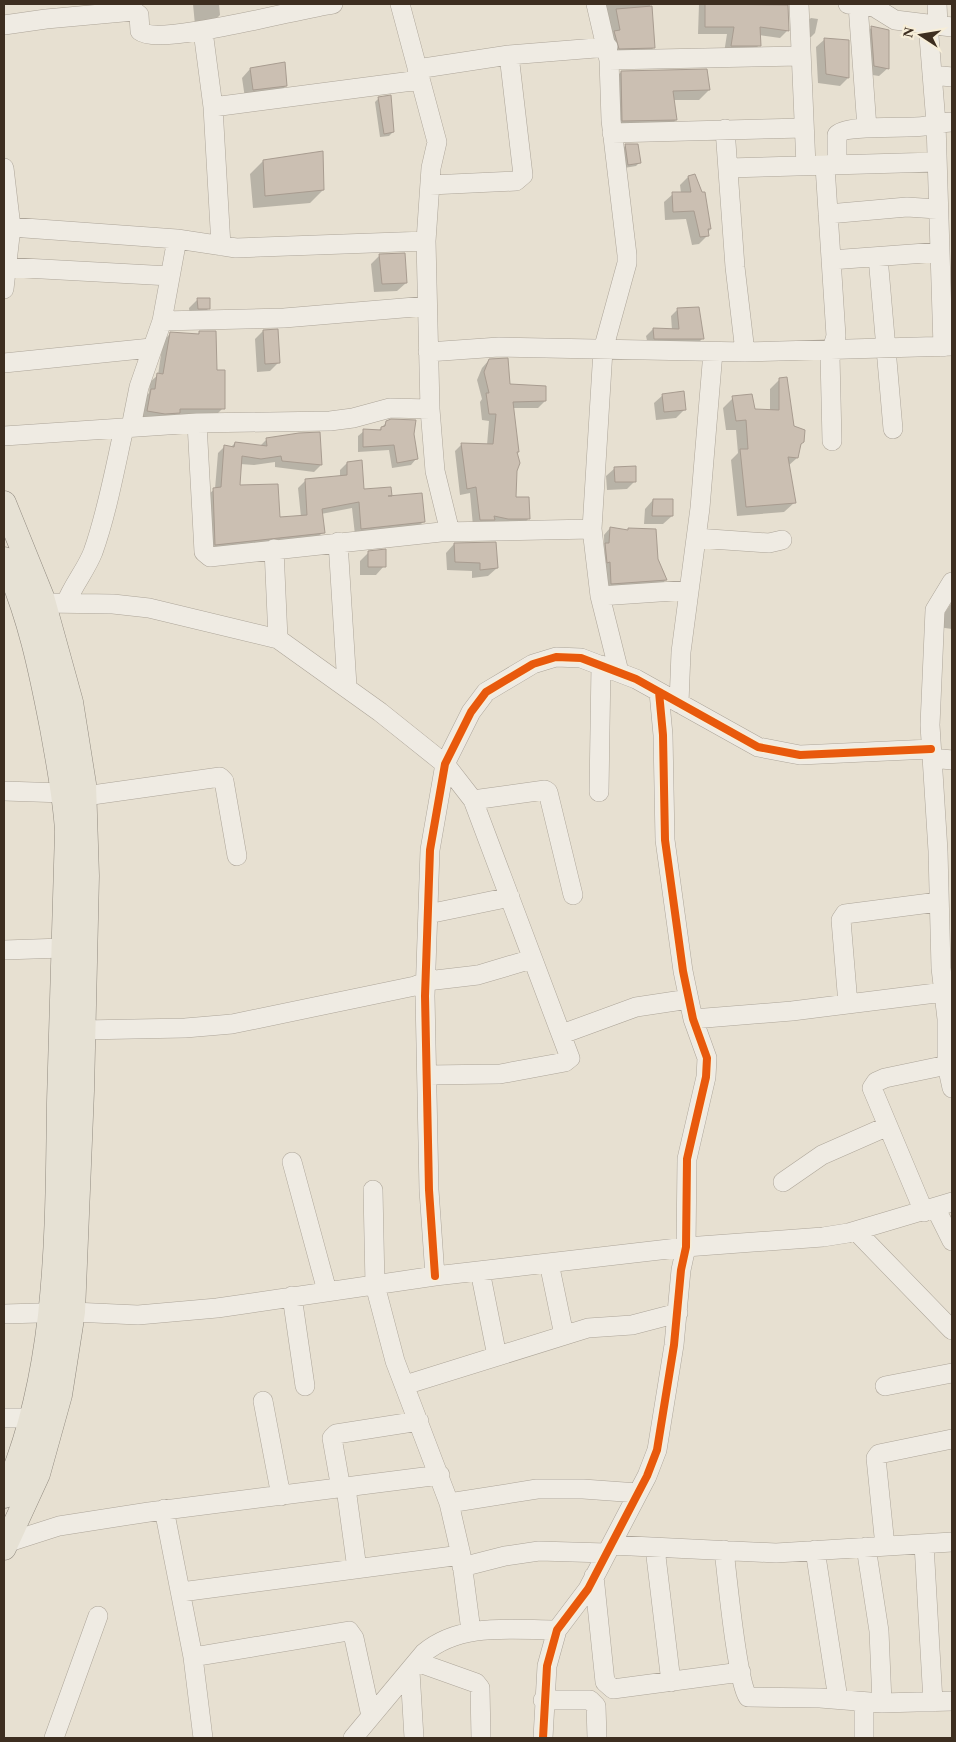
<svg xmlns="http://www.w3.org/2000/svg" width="956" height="1742" font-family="Georgia,serif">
<rect width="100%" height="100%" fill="#e7e0d1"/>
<path fill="#0003" d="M 193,4 L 219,4 L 220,15 L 213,22 L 195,25 Z
M 603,4 L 650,4 L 654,47 L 644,58 L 609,58 Z
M 699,4 L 728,4 L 788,30 L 780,38 L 759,35 L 759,45 L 752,53 L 724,53 L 727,34 L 698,34 Z
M 811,18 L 818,19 L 815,33 L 811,37 L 808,37 L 807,21 Z
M 871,28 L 888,68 L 879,76 L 866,74 L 863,36 Z
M 825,39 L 848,78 L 840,86 L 818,83 L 816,47 Z
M 250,69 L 286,86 L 277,94 L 245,98 L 242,78 Z
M 621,72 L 709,90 L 699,100 L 673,100 L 676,120 L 666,130 L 613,131 L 611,82 Z
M 379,98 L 393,132 L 389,136 L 380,137 L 375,102 Z
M 626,145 L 640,162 L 636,166 L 624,168 L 622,149 Z
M 263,161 L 323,190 L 310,203 L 253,208 L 250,174 Z
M 688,177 L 710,229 L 707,236 L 699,244 L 692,245 L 686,219 L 665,220 L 664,202 L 673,194 L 681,193 L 680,185 Z
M 380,255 L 406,283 L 397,291 L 374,292 L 371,264 Z
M 198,299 L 209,308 L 201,316 L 190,317 L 189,308 Z
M 678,309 L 703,338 L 696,345 L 648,345 L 646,336 L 653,329 L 672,330 L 671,316 Z
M 263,331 L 278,363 L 270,371 L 257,372 L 255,339 Z
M 171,333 L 196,336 L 199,333 L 223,408 L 216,415 L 140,418 L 144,398 L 149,393 L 150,382 L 158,375 L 163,341 Z
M 489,360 L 509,385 L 545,401 L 538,408 L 513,408 L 518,452 L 516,453 L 515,498 L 529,518 L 522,526 L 473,526 L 470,493 L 460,495 L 455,451 L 462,444 L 487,445 L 489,421 L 482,420 L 480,402 L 482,399 L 477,380 L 482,368 Z
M 780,379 L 800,445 L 797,458 L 788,466 L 794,503 L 784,512 L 737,516 L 731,460 L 738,453 L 736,430 L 726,430 L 723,408 L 733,398 L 754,410 L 770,411 L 770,389 Z
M 663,395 L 685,409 L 676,418 L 656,420 L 654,403 Z
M 387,422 L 412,434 L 416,459 L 411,465 L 392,468 L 389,450 L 358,452 L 358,436 L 364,431 L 378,431 Z
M 267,439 L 321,465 L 314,472 L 275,467 L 275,462 L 254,465 L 240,464 L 239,487 L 279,518 L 301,517 L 298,488 L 305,481 L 340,477 L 340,470 L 347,463 L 363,490 L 391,495 L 423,522 L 416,529 L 355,535 L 352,508 L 321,514 L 323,532 L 316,539 L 208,551 L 206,496 L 215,489 L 218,453 L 225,446 L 231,447 L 235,443 L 260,446 Z
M 615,468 L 635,481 L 627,489 L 607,490 L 606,476 Z
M 653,500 L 672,516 L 663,524 L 644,524 L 645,509 Z
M 610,528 L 627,531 L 629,529 L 657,560 L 666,580 L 659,586 L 605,590 L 604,535 Z
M 454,544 L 497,568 L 488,576 L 472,578 L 472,571 L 447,570 L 446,553 Z
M 369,552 L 384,566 L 376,575 L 360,575 L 360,561 Z
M 952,602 L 952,629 L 938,627 L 938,623 Z"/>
<path fill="#cbbfb2" stroke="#a89c90" d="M 705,4 L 788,5 L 789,31 L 760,27 L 761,46 L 731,46 L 734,27 L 705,27 Z
M 652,6 L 655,48 L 619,49 L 614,31 L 620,30 L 616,9 Z
M 871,26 L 889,30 L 889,69 L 874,66 Z
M 824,38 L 849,40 L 849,78 L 826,74 Z
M 285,62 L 287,86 L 253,90 L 250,68 Z
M 707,69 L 710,90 L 673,91 L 677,120 L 622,121 L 621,71 Z
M 391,95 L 394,132 L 384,134 L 378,97 Z
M 625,144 L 638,144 L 641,163 L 628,165 Z
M 323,151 L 324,190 L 265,196 L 263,160 Z
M 695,174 L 702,192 L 705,192 L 711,229 L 708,229 L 709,236 L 700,237 L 694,211 L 673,212 L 672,192 L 691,192 L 688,176 Z
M 405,253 L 407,283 L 382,284 L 379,254 Z
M 197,298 L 210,298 L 210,309 L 198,309 Z
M 699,307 L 704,339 L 654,339 L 653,328 L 679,329 L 677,308 Z
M 278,329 L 280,363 L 265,364 L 263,330 Z
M 199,331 L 216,331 L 217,370 L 225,370 L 225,409 L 180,409 L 180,413 L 165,414 L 147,411 L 151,389 L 155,389 L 157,373 L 163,374 L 170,332 L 199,334 Z
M 508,358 L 510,384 L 546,386 L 546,401 L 513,402 L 519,452 L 517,452 L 520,463 L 517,471 L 516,497 L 529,497 L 530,519 L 508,519 L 494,516 L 495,520 L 480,520 L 476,487 L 467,489 L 461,443 L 493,444 L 496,414 L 489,414 L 486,393 L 489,393 L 484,372 L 489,359 Z
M 787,377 L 794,426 L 805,430 L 804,442 L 801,444 L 798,458 L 788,457 L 796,503 L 746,507 L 740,449 L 748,449 L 746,420 L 736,421 L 732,396 L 752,394 L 755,409 L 779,410 L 779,378 Z
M 684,391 L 686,410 L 664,412 L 662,394 Z
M 391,419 L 416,420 L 414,434 L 418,459 L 397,463 L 394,445 L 363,447 L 363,429 L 381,430 L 381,427 L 385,426 L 386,421 Z
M 320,432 L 322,465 L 282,461 L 281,456 L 261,459 L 242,456 L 240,485 L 278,484 L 280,517 L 307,515 L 305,479 L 347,475 L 347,462 L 362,460 L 364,489 L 391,487 L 392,496 L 388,496 L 422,493 L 425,522 L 361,529 L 359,502 L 322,509 L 325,533 L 215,545 L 213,488 L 221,487 L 224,445 L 234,447 L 235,442 L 267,446 L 266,438 L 299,433 Z
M 636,466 L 636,482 L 615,482 L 614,467 Z
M 653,499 L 673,499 L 673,516 L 652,516 Z
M 610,527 L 628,530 L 628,528 L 656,529 L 658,559 L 667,580 L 611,584 L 610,562 L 607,563 L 605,543 L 609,543 Z
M 496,542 L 498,568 L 480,570 L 480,563 L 455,562 L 454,543 Z
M 386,549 L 386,567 L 368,567 L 368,551 Z"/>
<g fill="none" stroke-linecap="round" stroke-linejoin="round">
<defs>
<path id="minor" d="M 400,4 L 437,142 L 431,168 L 426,241 L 430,409 L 435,471 L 450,532
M 596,4 L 609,60 L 611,120 L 627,255 L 627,263 L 603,350 L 592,529 L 600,596 L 619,672
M 799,4 L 806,166
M 848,4 L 874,7 L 895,20 L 952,27
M 937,4 L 938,25
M 858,5 L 867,128
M 928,24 L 936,123 L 943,347
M 4,25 L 46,19 L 134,11 L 139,15 L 140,31 C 160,47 301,8 333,4
M 203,31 L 213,107 L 221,246
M 609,60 L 801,56
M 417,69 L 509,55 L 608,47
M 932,75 L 952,77
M 213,107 L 420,80
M 725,129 L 735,267 L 745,352
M 612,133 L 804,128
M 837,165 L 837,135 C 845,124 909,129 925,126 C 935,125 942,122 952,122
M 825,166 L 836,336 L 830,356 L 832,441
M 4,168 L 11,227 L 4,289
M 728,168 L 936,162
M 430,185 L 516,181 L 523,175 L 509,55
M 828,214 L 907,207 L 937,209
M 11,227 L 177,239 L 236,248 L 426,241
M 878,257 L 893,429
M 831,260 L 939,252
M 6,267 L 170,276
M 162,321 L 284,318 L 427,306
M 428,352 L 499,347 L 745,352 L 952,346
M 4,363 L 151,348
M 197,423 L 204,552 L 210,557 L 441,532 L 592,529
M 131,427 L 139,387 L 162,321 L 177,239
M 4,436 L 197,423 L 330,421 L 353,418 L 390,408 L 430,409
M 696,538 L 769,543 L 782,540
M 338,542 L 347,686
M 274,549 L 278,639
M 952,582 L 935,610 L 930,725 L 938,851 L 941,968 L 947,1019 L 947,1065 L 952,1088
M 600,596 L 689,590
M 44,603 L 113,604 L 149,608 L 278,639 L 380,712 L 445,764 L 473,800 L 570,1058 L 565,1062 L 500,1074 L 427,1075
M 66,603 C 73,585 86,570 93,552 C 107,513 115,468 124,428
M 679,703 L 681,652 L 700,508 L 713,352
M 932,758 L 952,760
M 4,791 L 64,793
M 599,792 L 601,665
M 85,796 L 220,777 L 224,781 L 237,856
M 473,800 L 545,790 L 548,792 L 573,895
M 428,914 L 510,897
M 4,950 L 63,948
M 848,1004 L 841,920 L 845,914 L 938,902
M 693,1019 L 792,1011 L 944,992
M 83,1030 L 185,1028 L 232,1024 L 415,986 L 427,981 L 478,975 L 532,959
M 562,1034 L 636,1007 L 689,999
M 292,1162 L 327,1291
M 783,1182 L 822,1155 L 888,1126
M 373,1190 L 375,1285 L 395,1361 L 449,1503 L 461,1555 L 471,1631
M 936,1209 L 952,1241
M 924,1212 L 872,1088 L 876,1082 L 885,1078 L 947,1065
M 856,1231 L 952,1330
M 549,1263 L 564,1335
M 480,1271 L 497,1356
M 435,1276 L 429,1190 L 425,996 L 430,850 L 445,764 L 471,712 L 486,692 L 533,664 L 556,657 L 581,658 L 636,679 L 758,747 L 800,755 L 931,749
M 292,1296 L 305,1386
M 4,1314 L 73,1312 L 138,1315 L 217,1308 L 435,1276 L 686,1247 L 823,1237 L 848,1233 L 952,1202
M 405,1385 L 588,1328 L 632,1325 L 678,1313
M 885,1386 L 952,1373
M 263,1401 L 281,1496
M 4,1418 L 30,1418
M 346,1488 L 357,1569
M 341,1489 L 332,1438 L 336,1434 L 419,1421
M 449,1503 L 537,1489 L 583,1489 L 638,1493
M 164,1509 L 193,1657 L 203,1738
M 6,1543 L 59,1526 L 149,1512 L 440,1475
M 924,1544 L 933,1702
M 611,1545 L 776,1553 L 952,1542
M 885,1546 L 876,1458 L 879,1454 L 952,1439
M 866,1547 L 879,1631 L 882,1703
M 655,1548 L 671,1682
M 724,1550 C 727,1575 737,1682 748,1697 L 820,1698 L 882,1703 L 952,1701
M 815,1550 L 838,1699
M 462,1567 L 505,1556 L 539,1551 L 606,1553
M 594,1576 L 605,1682 L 613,1689 L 741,1672
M 181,1592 L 461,1555
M 193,1657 L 349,1631 L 354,1638 L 371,1716
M 417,1662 L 476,1683 L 480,1688 L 481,1738
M 410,1671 L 414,1738
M 543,1700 L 590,1700 L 596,1706 L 597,1738
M 864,1702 L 864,1738
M 54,1738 L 98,1616
M 353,1738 L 424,1653 C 461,1622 512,1630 557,1630
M 543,1738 L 547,1666 L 557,1630 L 588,1589 L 647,1476 L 657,1450 L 674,1345 L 681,1270 L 686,1247 L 687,1159 L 706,1077 L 707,1058 L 693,1019 L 683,971 L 669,869 L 665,840 L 663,735 L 659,692"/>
<path id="major" d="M 4,503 L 42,597 L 71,702 L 84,784 L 87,876 L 82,1091 L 73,1312 L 60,1395 L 38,1474 L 4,1548
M 4,559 C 29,612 41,671 52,728 C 58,762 65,796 67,831 C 64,921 61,1012 59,1103 C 57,1234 59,1374 4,1496"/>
</defs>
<use href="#minor" stroke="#ada599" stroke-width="20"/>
<use href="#major" stroke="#928b80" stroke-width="25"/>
<use href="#minor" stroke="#efebe3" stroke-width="19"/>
<use href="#major" stroke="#e6e1d4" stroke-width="24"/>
<defs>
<path id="cycleway" d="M 435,1276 L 429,1190 L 425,996 L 430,850 L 445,764 L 471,712 L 486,692 L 533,664 L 556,657 L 581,658 L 636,679 L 758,747 L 800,755 L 931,749
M 543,1738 L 547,1666 L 557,1630 L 588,1589 L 647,1476 L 657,1450 L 674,1345 L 681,1270 L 686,1247 L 687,1159 L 706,1077 L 707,1058 L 693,1019 L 683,971 L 669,869 L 665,840 L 663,735 L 659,692"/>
</defs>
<use href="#cycleway" stroke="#f7eed8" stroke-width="11"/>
<use href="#cycleway" stroke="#e8590c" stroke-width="8"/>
</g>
<rect width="956" height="1742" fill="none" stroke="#3d2e20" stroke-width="10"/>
<g transform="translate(921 35) rotate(282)" stroke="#f7eed8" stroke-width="4" paint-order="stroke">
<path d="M0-4L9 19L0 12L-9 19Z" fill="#3d2e20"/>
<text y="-8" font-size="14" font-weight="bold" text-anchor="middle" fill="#3d2e20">N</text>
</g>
</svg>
